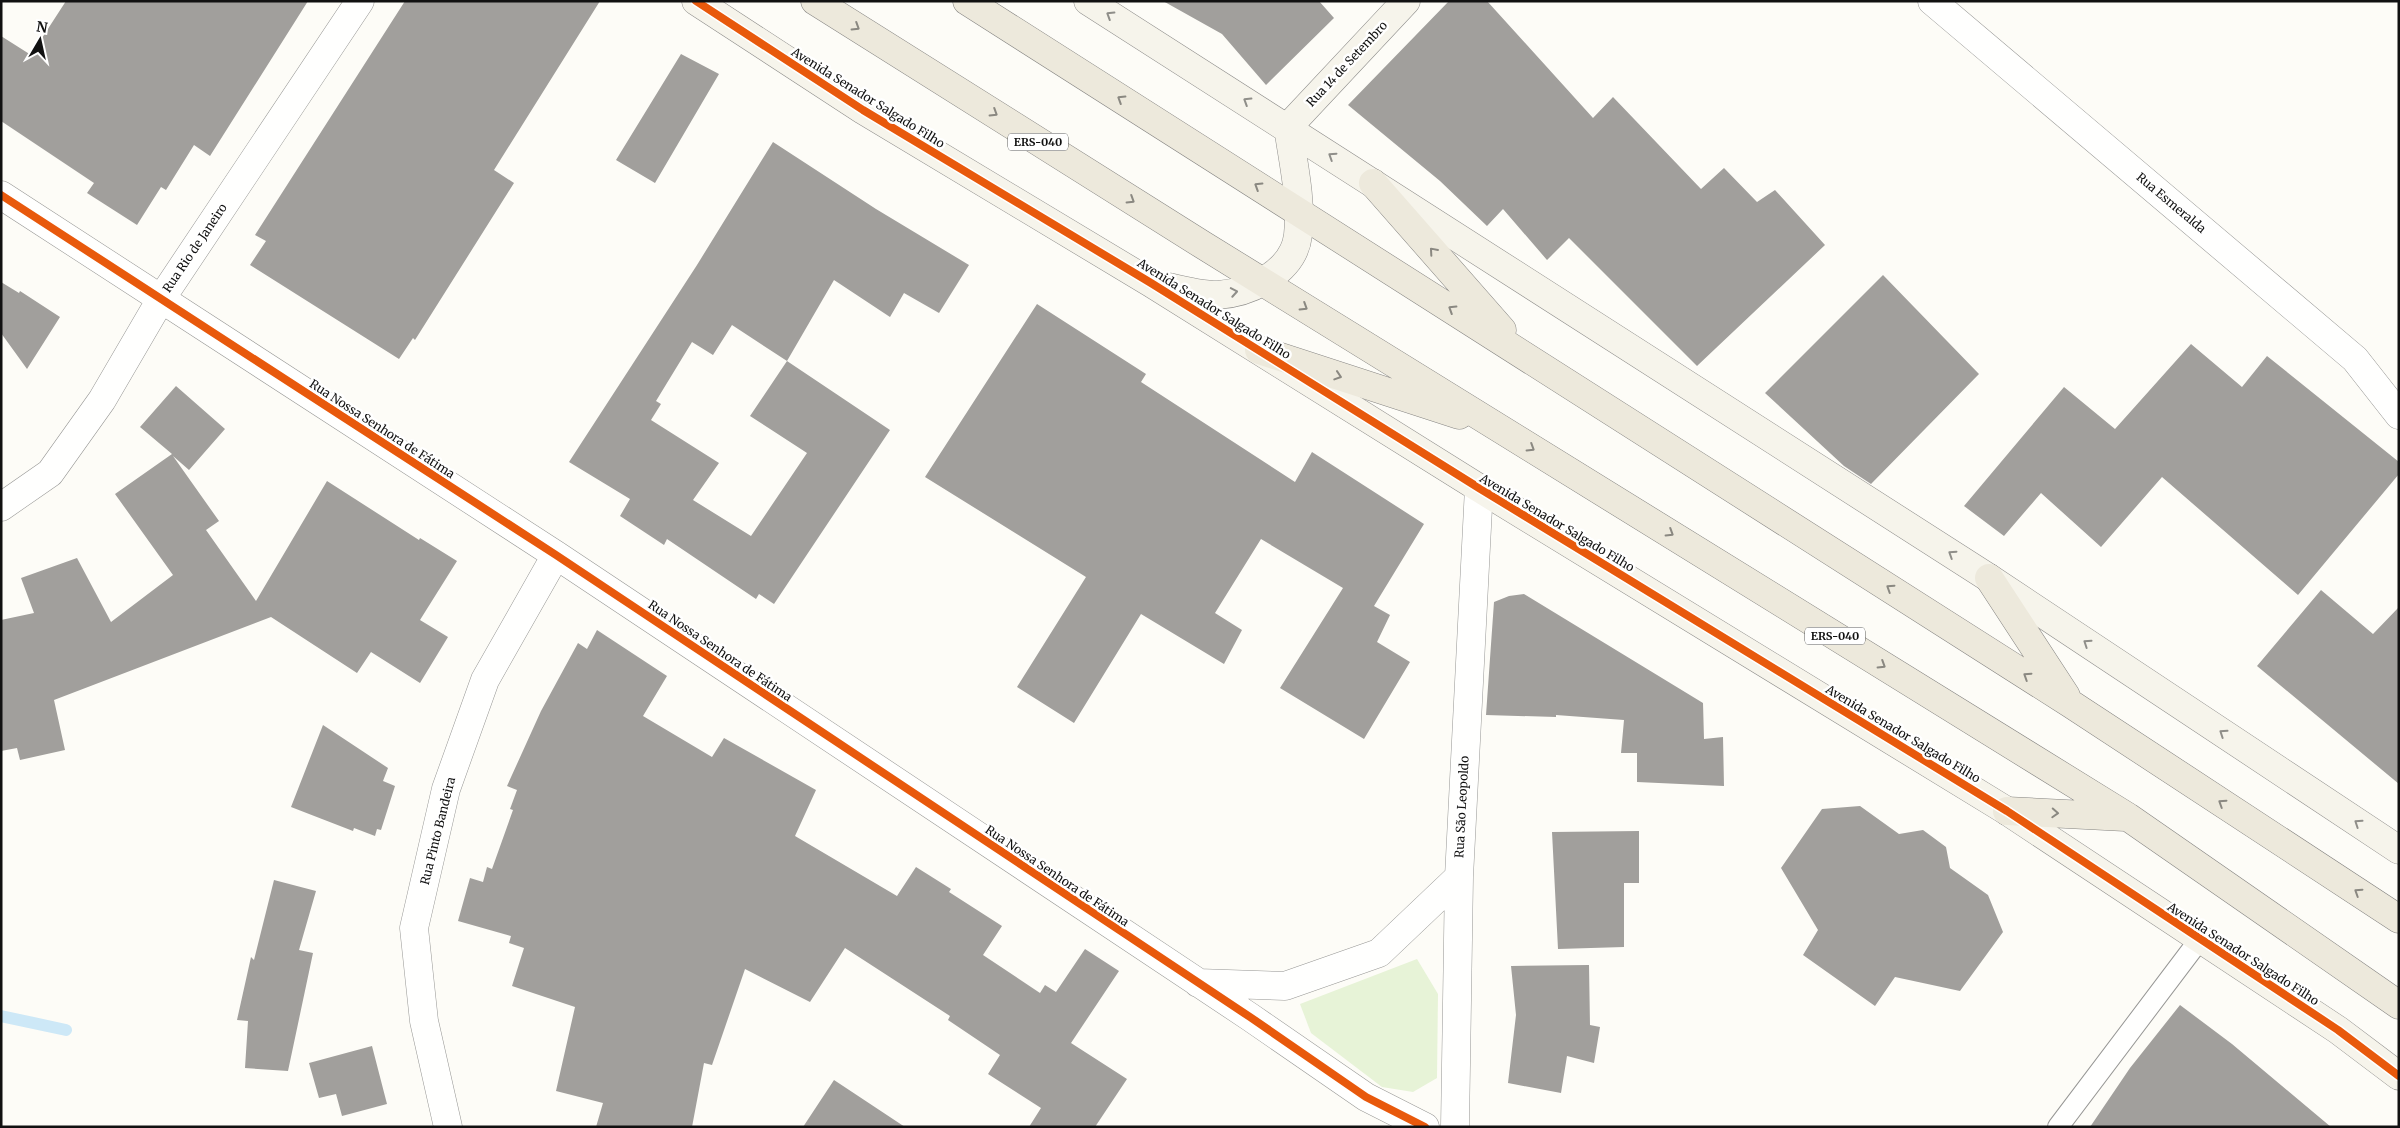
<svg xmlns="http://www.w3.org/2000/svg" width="2400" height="1128" font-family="Merriweather,serif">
<rect width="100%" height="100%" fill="#fdfcf7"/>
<path fill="#e7f3d7" d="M 1417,959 L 1438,994 L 1437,1078 L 1413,1092 L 1382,1087 L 1311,1033 L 1300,1004 Z"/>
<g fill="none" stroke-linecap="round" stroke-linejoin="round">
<path stroke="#cde8f7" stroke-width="12" d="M 1,1016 L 66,1030"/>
</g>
<path fill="#a19f9c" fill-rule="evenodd" d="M 66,1 L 308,1 L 210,156 L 194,145 L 166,190 L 161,187 L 137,225 L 87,193 L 94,183 L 1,121 L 1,36 L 31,55 Z
M 405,1 L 600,1 L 494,170 L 514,183 L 415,340 L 413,338 L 399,359 L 250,265 L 266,241 L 255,235 Z
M 1163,1 L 1319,1 L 1334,18 L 1266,85 L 1222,34 Z
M 1449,1 L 1487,1 L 1593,118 L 1613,97 L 1701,189 L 1724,168 L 1757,202 L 1775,190 L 1825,245 L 1697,366 L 1569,238 L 1547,260 L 1503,209 L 1487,226 L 1440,181 L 1348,105 Z
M 681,54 L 719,74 L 655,183 L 616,160 Z
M 773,142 L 876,209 L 969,265 L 939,313 L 904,293 L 890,317 L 834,280 L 787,361 L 890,430 L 774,604 L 759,594 L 756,599 L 667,539 L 664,545 L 620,516 L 630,499 L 569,462 L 697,265 ZM 732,325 L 787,361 L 750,416 L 807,453 L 751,536 L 693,500 L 719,463 L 651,420 L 661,404 L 656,401 L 692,342 L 713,355 Z
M 1883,275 L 1979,374 L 1871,484 L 1844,466 L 1765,393 Z
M 1,282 L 19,293 L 20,291 L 60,317 L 27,369 L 1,333 Z
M 1037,304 L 1146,374 L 1141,382 L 1295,482 L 1312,452 L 1424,524 L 1374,606 L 1390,615 L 1377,642 L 1410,662 L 1364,739 L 1280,688 L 1343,588 L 1261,539 L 1215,613 L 1242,630 L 1224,664 L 1141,614 L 1074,723 L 1017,687 L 1086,577 L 925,477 Z
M 2191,344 L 2242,387 L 2267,356 L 2399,462 L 2399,474 L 2298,595 L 2162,477 L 2101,547 L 2041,493 L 2004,536 L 1964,506 L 2064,387 L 2115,429 Z
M 176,386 L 225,429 L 189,470 L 173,456 L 219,521 L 206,530 L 256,601 L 327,481 L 419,540 L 420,538 L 457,561 L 420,620 L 448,637 L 420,683 L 371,652 L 357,673 L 271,617 L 54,700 L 65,750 L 20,760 L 17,748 L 1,751 L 1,620 L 34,613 L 21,578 L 77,558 L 111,622 L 173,575 L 115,494 L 172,454 L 140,427 Z
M 2321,590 L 2373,634 L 2399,607 L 2399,784 L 2257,666 Z
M 1524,594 L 1703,703 L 1704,739 L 1723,737 L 1724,786 L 1637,782 L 1637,753 L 1621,753 L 1624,720 L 1556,715 L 1556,717 L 1486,715 L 1494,602 L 1509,596 Z
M 597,630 L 667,676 L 643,716 L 712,757 L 724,738 L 816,790 L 795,836 L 897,896 L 916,867 L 951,889 L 949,892 L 1002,926 L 983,955 L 1040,993 L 1045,985 L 1056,992 L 1085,949 L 1119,971 L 1071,1043 L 1127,1079 L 1095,1127 L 1029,1127 L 1041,1108 L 988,1074 L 1000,1055 L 948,1020 L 950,1016 L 845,948 L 810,1002 L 745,969 L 712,1065 L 704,1063 L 692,1127 L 596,1127 L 603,1103 L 556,1091 L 575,1007 L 512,986 L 524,948 L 509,943 L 511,936 L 458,921 L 470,878 L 483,882 L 487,867 L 492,869 L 513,810 L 510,809 L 517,790 L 507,786 L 541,711 L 578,643 L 587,649 Z
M 323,725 L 388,768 L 383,781 L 395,786 L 381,830 L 377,829 L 375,836 L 354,828 L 353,831 L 291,807 Z
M 1860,806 L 1899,834 L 1923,830 L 1946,847 L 1950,868 L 1988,895 L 2003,932 L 1960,991 L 1895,977 L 1875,1006 L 1803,955 L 1818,930 L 1781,868 L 1822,809 Z
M 1639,831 L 1639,883 L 1624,883 L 1624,947 L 1558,949 L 1552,832 Z
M 274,880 L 316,891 L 299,950 L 313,953 L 288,1071 L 245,1068 L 248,1021 L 237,1020 L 251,957 L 254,960 Z
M 1589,965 L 1590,1025 L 1600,1027 L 1594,1063 L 1567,1056 L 1561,1093 L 1508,1083 L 1516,1015 L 1511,966 Z
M 2180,1005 L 2232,1044 L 2331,1127 L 2090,1127 L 2130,1068 Z
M 372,1046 L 387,1104 L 342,1116 L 336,1094 L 319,1098 L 309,1063 Z
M 834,1080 L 905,1127 L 803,1127 Z"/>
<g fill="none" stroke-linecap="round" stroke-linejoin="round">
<defs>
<path id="lane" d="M 2058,1127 L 2200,939"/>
<path id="street" d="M 1932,1 L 2355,359 L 2399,415
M 1,195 L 556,555 L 1250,1017 L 1366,1097 L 1425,1127
M 1,507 L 50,473 L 102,400 L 161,299 L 360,1
M 1198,983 L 1285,986 L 1379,953 L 1459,877
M 448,1127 L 424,1021 L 414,928 L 446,789 L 485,680 L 556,555
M 1455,1127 L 1459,877 L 1479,488"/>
<path id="secondary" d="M 696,1 L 863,110 L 1151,283 L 1479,488 L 2007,811 L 2338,1030 L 2399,1076
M 1088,1 L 1989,578 L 2399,850
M 1288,127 L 1406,1
M 1169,287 C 1185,291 1202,295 1218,295 C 1251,293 1294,271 1298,235 C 1302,200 1293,162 1288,127"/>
<path id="primary" d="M 815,1 L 1203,245 L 2128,817 L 2399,1005
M 967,1 L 2071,704 L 2399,919
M 1373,183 L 1502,330
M 1259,350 L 1459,415
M 1989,578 L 2066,696
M 2007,811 L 2125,817"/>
</defs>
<use href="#lane" stroke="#979795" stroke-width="22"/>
<use href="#street" stroke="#979795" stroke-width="29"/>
<use href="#secondary" stroke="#8e8d8b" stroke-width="29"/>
<use href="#primary" stroke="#858482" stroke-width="29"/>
<use href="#lane" stroke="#fffffe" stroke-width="20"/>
<use href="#street" stroke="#fffffe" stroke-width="28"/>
<use href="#secondary" stroke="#f6f4eb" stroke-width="28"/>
<use href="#primary" stroke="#ede9dc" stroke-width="28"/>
<defs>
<path id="cycleway" d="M 696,1 L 863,110 L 1151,283 L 1479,488 L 2007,811 L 2338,1030 L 2399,1076
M 1,195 L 556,555 L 1250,1017 L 1366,1097 L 1425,1127"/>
</defs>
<use href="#cycleway" stroke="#fff" stroke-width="11"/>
<use href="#cycleway" stroke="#e8590c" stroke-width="8"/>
</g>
<defs><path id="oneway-chevron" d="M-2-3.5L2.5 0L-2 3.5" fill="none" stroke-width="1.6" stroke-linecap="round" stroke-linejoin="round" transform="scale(1.25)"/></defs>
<g stroke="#8f8e89">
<use href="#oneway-chevron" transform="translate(1110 15) rotate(-148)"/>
<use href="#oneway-chevron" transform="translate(1247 101) rotate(-148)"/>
<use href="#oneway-chevron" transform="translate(1332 156) rotate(-147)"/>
<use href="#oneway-chevron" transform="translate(1234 292) rotate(-10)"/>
<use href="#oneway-chevron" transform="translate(1952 554) rotate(-147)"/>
<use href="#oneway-chevron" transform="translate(2087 643) rotate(-146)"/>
<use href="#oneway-chevron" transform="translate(2223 733) rotate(-146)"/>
<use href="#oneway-chevron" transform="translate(2358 823) rotate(-146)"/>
</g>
<g stroke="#8a8881">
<use href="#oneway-chevron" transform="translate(856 27) rotate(32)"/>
<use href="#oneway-chevron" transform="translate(1121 99) rotate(-148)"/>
<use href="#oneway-chevron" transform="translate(994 113) rotate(32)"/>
<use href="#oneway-chevron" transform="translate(1258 186) rotate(-148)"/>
<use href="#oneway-chevron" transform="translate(1131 200) rotate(32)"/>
<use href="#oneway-chevron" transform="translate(1433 251) rotate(-131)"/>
<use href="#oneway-chevron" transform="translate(1304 307) rotate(32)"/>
<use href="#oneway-chevron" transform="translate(1452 309) rotate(-148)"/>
<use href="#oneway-chevron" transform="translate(1338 376) rotate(18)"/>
<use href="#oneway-chevron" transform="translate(1531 448) rotate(32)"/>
<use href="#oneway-chevron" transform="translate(1670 533) rotate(32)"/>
<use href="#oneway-chevron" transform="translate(1890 588) rotate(-147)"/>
<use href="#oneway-chevron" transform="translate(1882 665) rotate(32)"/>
<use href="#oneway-chevron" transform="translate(2027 676) rotate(-147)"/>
<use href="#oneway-chevron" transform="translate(2222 803) rotate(-147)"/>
<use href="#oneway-chevron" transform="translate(2055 813) rotate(3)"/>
<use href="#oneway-chevron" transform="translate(2358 892) rotate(-147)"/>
</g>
<g text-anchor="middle" stroke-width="5" stroke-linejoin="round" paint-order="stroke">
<g fill="#fff" stroke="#585858" stroke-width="1">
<rect x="1008" y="133.5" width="60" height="17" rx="4"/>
<rect x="1805" y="627.5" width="60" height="17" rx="4"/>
</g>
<g font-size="11" font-weight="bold" fill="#111">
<text x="1038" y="146">ERS-040</text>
<text x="1835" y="640">ERS-040</text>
</g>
<g font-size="12" fill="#111" stroke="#fff">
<text transform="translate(1347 64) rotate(-47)" y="4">Rua 14 de Setembro</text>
<text transform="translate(868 98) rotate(32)" y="4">Avenida Senador Salgado Filho</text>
<text transform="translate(2171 203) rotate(40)" y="4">Rua Esmeralda</text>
<text transform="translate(195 248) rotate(-56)" y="4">Rua Rio de Janeiro</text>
<text transform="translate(1214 309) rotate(32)" y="4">Avenida Senador Salgado Filho</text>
<text transform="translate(382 429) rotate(33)" y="4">Rua Nossa Senhora de Fátima</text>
<text transform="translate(1557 523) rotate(31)" y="4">Avenida Senador Salgado Filho</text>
<text transform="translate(720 651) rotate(34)" y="4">Rua Nossa Senhora de Fátima</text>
<text transform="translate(1903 734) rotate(31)" y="4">Avenida Senador Salgado Filho</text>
<text transform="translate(1462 807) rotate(-87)" y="4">Rua São Leopoldo</text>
<text transform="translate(438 831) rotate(-76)" y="4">Rua Pinto Bandeira</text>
<text transform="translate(1057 876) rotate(34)" y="4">Rua Nossa Senhora de Fátima</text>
<text transform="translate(2243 954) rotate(33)" y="4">Avenida Senador Salgado Filho</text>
</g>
</g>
<rect width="2400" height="1128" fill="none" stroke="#111111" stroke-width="5"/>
<g transform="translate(40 40) rotate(9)" stroke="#ffffff" stroke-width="4" paint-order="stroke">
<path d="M0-4L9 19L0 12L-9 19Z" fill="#111111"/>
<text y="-8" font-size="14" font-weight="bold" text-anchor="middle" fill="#111111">N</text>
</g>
</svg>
